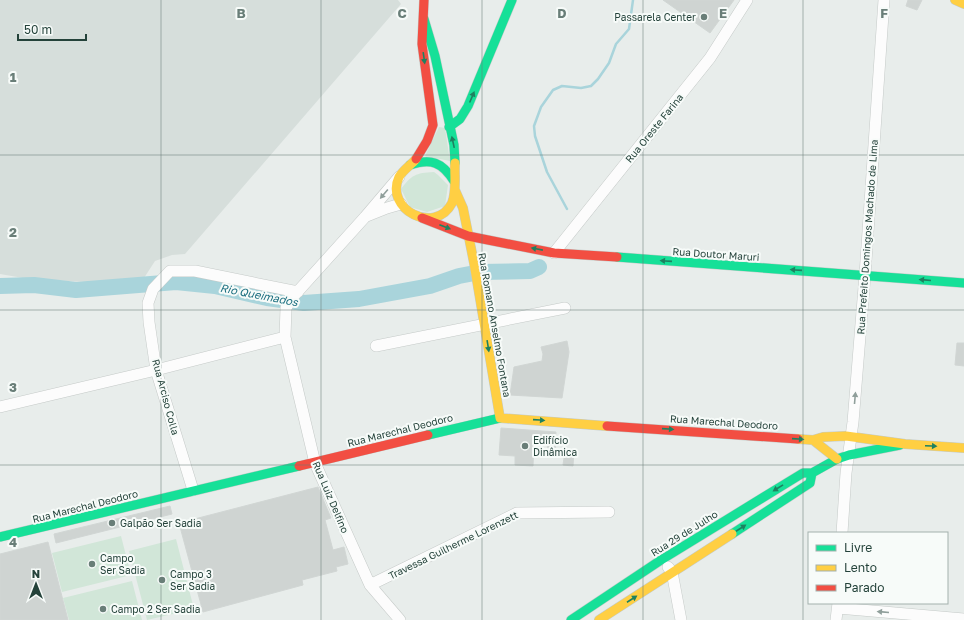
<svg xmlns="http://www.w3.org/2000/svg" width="964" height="620" font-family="'Golos Text',sans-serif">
<rect width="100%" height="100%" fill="#e8edeb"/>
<path fill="#d6dedb" d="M 0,0 L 398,0 L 401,4 L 185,254 L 172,255 L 155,261 L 144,278 L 88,282 L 29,279 L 0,274 Z"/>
<path fill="#d1e6d8" d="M 439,127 L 445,128 L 450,161 L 425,156 Z
M 434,172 L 438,175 L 448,185 L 445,206 L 427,212 L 410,207 L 401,189 C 412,175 415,173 434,172 Z
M 121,536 L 131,575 L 62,592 L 52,553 Z
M 176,539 L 194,609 L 147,620 L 129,551 Z
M 132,581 L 142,620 L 69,620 L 63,598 Z"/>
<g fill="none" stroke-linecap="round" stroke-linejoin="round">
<path stroke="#a9d4db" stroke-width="2.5" d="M 567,209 L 547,172 L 535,136 L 534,126 L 541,107 L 553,90 L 562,86 L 581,88 L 591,86 L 598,79 L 609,63 L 616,44 L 629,29 L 633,0"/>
<path stroke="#a9d4db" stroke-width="16" d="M 0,286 L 34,285 L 76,290 L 176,282 L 215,286 L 267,298 L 304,303 L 359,299 L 430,286 L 459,276 L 480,272 L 530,271 L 539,267"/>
</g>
<path fill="#cfd4d2" stroke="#d1d6d4" d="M 663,0 L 734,0 L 710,33 Z
M 908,0 L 922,0 L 917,10 L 906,6 Z
M 567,341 L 569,352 L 562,398 L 510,395 L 514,367 L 542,361 L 543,354 L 541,347 Z
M 957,343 L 964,343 L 964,366 L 955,365 Z
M 501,428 L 556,432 L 555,454 L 547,454 L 548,443 L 534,442 L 533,466 L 515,465 L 515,456 L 499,455 Z
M 565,451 L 574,451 L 573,466 L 563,465 Z
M 318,487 L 331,518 L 325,520 L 333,550 L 344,547 L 348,564 L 336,567 L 337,571 L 302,580 L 303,585 L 203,612 L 179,523 Z
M 170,506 L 172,514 L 56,543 L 54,534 Z
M 48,542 L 68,620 L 0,620 L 0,554 Z"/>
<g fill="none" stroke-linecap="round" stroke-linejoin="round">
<defs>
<path id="street" d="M 399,177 L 365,217 L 291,299 L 286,308 L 285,337 L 315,463 L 370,585 L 400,620
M 367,216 L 387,208 L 401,204
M 554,253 L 710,58 L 747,0
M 376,346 L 565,308
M 0,407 L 156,370 L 285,337
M 193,490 L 156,370 L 149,322 L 148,303 L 153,289 L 170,271 L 195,271 L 298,292
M 842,533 L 846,473 L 853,422 L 865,275 L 884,0
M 668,567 L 672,572 L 681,620
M 370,585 L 517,513 L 609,512
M 838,608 L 964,619
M 836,620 L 838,603"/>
<path id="fast" d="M 424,19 L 435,56 L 454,145 L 455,163
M 449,127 L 460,119 L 468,106 L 512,0
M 410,165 C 431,158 442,162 454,181
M 617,257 L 964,283
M 428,435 L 500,418
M 732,534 L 810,483 L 812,473
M 0,537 L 299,466
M 571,620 L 661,560 L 803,473 L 812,473 L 837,459 L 849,455 L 900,445"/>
<path id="slow" d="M 955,0 L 964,4
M 416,159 C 411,165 403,170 399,177 C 384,209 435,236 452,203 C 457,191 454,175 455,163
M 455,190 L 463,208 L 474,263 L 500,418 L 607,426
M 798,439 L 813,440 L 823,437 L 846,436 L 905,444 L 964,448
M 813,440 L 837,459
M 599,620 L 732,534"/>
<path id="jam" d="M 416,159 L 427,141 L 433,125 L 422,44 L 424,0
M 422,218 L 468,236 L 554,253 L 617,257
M 607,426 L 798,439
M 299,466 L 428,435"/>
</defs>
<use href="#street" stroke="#c5cac8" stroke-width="12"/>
<use href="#fast" stroke="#c3cbc8" stroke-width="10"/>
<use href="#slow" stroke="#c3cbc8" stroke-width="10"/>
<use href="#jam" stroke="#c3cbc8" stroke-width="10"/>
<use href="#street" stroke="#fcfcfc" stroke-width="11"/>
<use href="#fast" stroke="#16e098" stroke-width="9"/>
<use href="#slow" stroke="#ffcf43" stroke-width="9"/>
<use href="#jam" stroke="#f24e42" stroke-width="9"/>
</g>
<defs><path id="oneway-solid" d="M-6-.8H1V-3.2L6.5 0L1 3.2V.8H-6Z"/></defs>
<g fill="#1e8160">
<use href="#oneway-solid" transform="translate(424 58) rotate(82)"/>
<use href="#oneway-solid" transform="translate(472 97) rotate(-67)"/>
<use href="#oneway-solid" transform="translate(453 142) rotate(-102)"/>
<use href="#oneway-solid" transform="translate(445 227) rotate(21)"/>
<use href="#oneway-solid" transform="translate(537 249) rotate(-169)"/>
<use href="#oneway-solid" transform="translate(666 261) rotate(-176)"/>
<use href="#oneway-solid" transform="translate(796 270) rotate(-176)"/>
<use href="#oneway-solid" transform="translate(925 280) rotate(-175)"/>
<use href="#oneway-solid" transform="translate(488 346) rotate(81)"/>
<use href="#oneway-solid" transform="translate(539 420) rotate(4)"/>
<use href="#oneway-solid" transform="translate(668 429) rotate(4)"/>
<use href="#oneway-solid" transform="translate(798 439) rotate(4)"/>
<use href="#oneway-solid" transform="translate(931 446) rotate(3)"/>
<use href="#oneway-solid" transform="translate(778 488) rotate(148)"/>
<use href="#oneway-solid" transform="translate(741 528) rotate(-33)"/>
<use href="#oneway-solid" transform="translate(632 599) rotate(-33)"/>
</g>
<g fill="#909f9b">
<use href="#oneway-solid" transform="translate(384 194) rotate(130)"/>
<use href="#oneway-solid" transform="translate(855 398) rotate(-85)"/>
<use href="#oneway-solid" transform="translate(883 612) rotate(-175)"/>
</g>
<path fill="none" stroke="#697e78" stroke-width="1" stroke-opacity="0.55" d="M 161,0 L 161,620M 321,0 L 321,620M 482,0 L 482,620M 643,0 L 643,620M 803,0 L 803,620M 0,155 L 964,155M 0,310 L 964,310M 0,465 L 964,465"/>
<g fill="#697e78" stroke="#f7fbf9" stroke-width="1.5">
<circle cx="704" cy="17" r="4"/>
<circle cx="525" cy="446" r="4"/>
<circle cx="112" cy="523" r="4"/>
<circle cx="92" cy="564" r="4"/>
<circle cx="162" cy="580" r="4"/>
<circle cx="103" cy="609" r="4"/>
</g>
<g text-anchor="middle" stroke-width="4" stroke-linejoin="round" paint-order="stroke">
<g font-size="10" fill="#24423a" stroke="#f7fbf9" text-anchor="start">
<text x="696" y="21" text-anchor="end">Passarela Center</text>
<text x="533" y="444">Edifício<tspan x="533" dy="12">Dinâmica</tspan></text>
<text x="120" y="527">Galpão Ser Sadia</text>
<text x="100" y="562">Campo<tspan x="100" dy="12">Ser Sadia</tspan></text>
<text x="170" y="578">Campo 3<tspan x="170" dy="12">Ser Sadia</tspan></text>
<text x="111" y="613">Campo 2 Ser Sadia</text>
</g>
<g font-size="10" fill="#24423a" stroke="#f7fbf9">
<text transform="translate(654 128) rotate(-51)" y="4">Rua Oreste Farina</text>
<text transform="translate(867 237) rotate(-86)" y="4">Rua Prefeito Domingos Machado de Lima</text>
<text transform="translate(716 254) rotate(4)" y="4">Rua Doutor Maruri</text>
<text transform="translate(495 325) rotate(80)" y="4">Rua Romano Anselmo Fontana</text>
<text transform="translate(166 397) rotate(75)" y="4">Rua Arciso Colla</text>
<text transform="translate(724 422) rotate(4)" y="4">Rua Marechal Deodoro</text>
<text transform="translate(400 430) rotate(-14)" y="4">Rua Marechal Deodoro</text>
<text transform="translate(331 497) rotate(67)" y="4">Rua Luiz Delfino</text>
<text transform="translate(85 506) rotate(-14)" y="4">Rua Marechal Deodoro</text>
<text transform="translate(684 533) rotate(-32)" y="4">Rua 29 de Julho</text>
<text transform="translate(453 545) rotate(-26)" y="4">Travessa Guilherme Lorenzett</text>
</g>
<g font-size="11" font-style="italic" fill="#1c6f80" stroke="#f7fbf9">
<text transform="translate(259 295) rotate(11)" y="4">Rio Queimados</text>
</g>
</g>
<g font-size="13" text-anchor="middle" font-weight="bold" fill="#697e78" stroke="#f7fbf9" stroke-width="4" stroke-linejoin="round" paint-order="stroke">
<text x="241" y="18">B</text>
<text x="402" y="18">C</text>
<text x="562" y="18">D</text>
<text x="723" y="18">E</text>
<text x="884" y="18">F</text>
<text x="13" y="82">1</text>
<text x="13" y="237">2</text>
<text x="13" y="392">3</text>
<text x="13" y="547">4</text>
</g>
<rect x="808" y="532" width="140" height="72" fill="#f7fbf9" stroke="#a3b1ad"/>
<rect x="816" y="545" width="20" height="6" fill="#16e098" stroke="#a3b1ad"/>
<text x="844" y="552" font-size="12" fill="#24423a">Livre</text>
<rect x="816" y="565" width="20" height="6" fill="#ffcf43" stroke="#a3b1ad"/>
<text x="844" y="572" font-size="12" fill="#24423a">Lento</text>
<rect x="816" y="585" width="20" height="6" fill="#f24e42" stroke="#a3b1ad"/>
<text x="844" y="592" font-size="12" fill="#24423a">Parado</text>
<g transform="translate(36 584)" stroke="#f7fbf9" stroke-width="3" paint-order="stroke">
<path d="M0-3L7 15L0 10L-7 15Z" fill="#24423a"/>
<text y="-6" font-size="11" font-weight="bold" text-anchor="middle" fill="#24423a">N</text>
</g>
<path d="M18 34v6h68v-6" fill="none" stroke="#24423a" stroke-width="2"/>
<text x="24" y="34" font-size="12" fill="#24423a" stroke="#f7fbf9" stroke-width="3" paint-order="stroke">50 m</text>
</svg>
